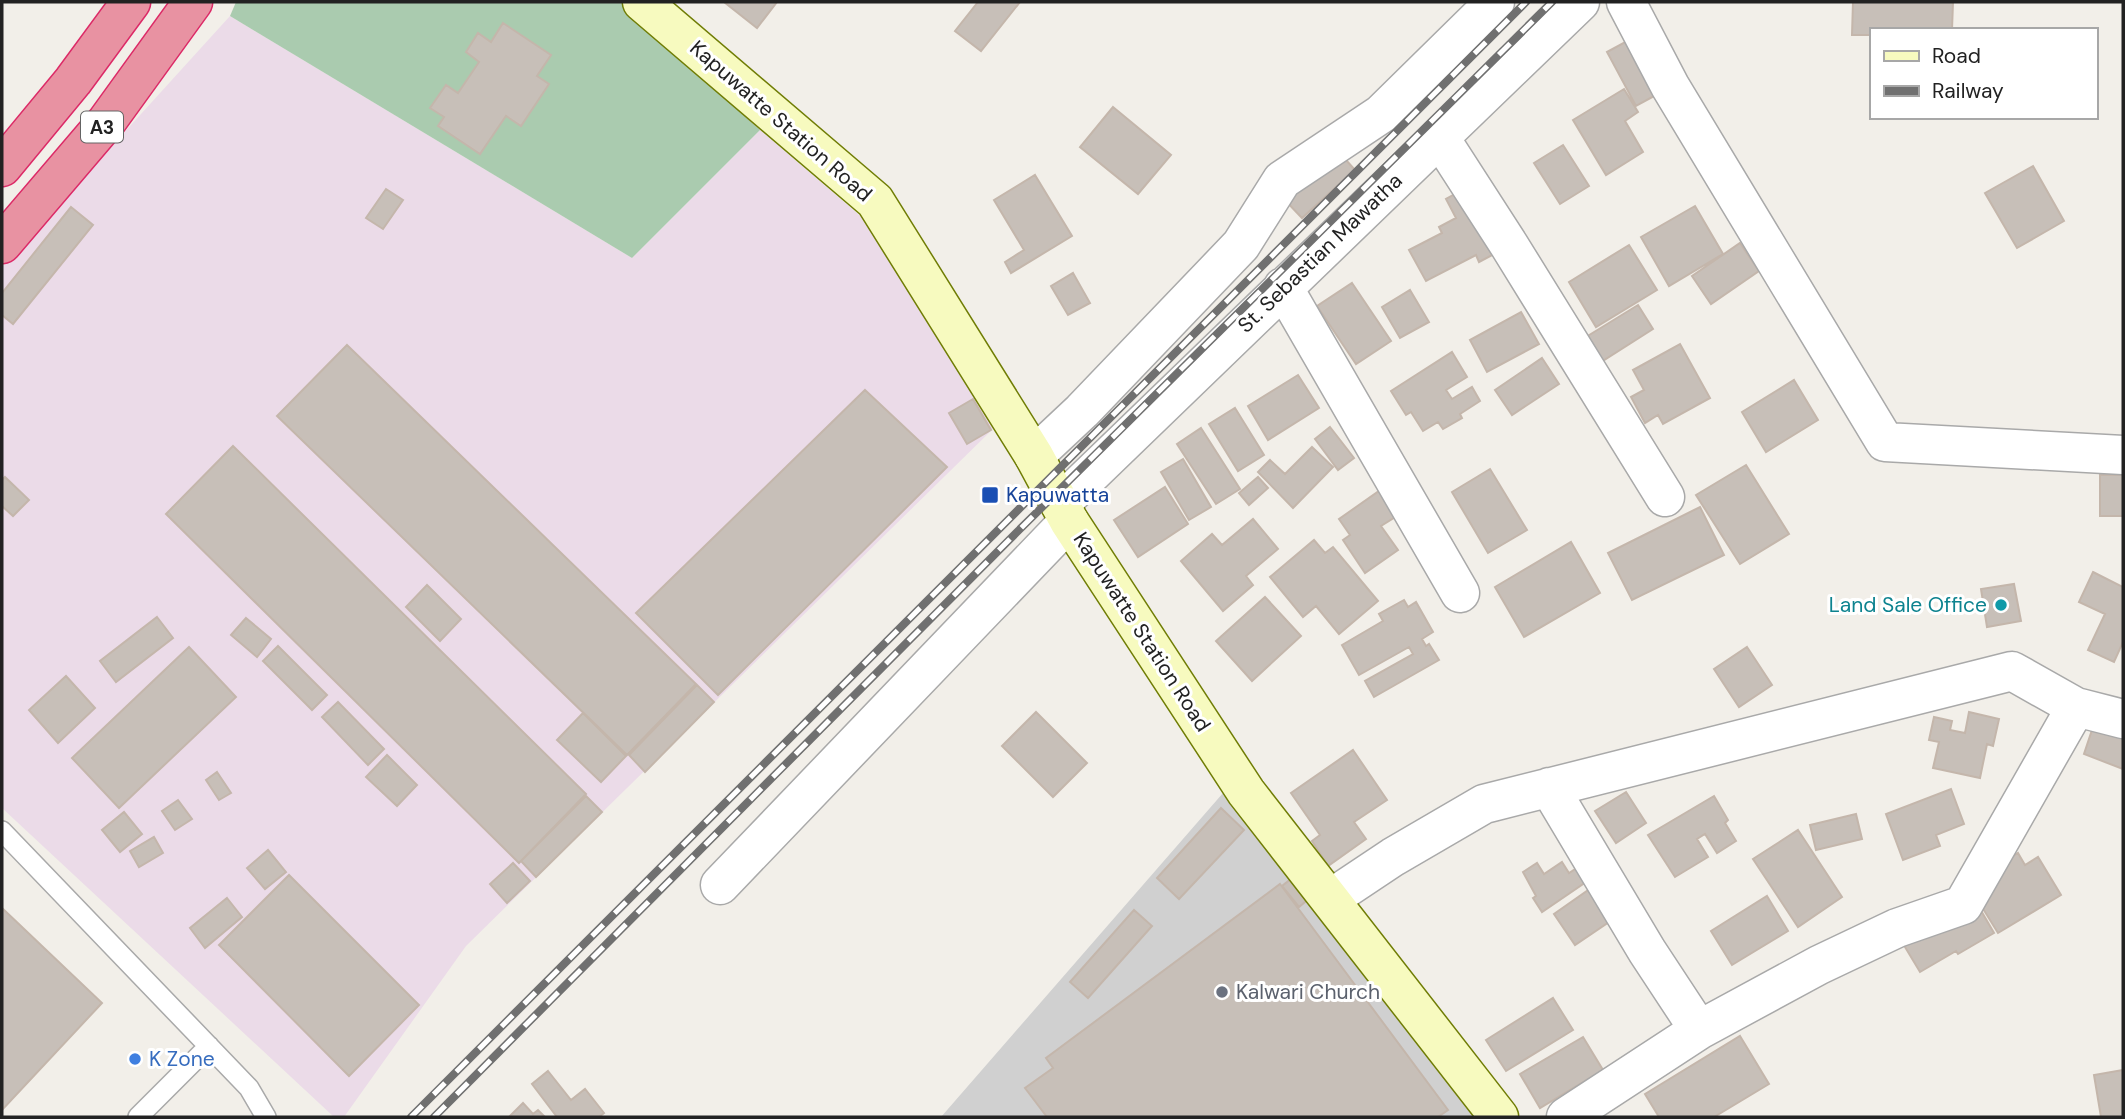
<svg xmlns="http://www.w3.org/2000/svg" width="2125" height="1119" font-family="'DM Sans',sans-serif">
<rect width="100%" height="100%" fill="#f2efe9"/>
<path fill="#ebdbe8" d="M 230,16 L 632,258 L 760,130 L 871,225 L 999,423 L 466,946 L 344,1117 L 334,1117 L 2,808 L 2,267 Z"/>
<path fill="#d0d0d0" d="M 1229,786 L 1496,1117 L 941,1117 L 1223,793 Z"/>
<path fill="#aacbaf" d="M 236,2 L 620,2 L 760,130 L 632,258 L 230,16 Z"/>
<path fill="#c7bfb8" stroke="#c4b6ab" stroke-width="2" d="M 724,2 L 777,2 L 757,28 Z
M 978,2 L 1020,2 L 981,51 L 955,31 Z
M 1853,2 L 1953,2 L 1952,30 L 1871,30 L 1871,35 L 1852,35 Z
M 503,23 L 551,55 L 537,76 L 549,84 L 521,126 L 506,116 L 480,154 L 438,126 L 444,117 L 430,108 L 446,85 L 458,93 L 479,62 L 466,52 L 478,33 L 491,42 Z
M 1627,41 L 1656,95 L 1636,106 L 1607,52 Z
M 1624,89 L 1638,112 L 1625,121 L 1643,152 L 1606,175 L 1573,120 Z
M 1113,107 L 1171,155 L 1138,194 L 1080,147 Z
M 1563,145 L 1589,186 L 1560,204 L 1534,163 Z
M 1336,149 L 1355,170 L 1302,218 L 1283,198 Z
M 2033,166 L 2064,221 L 2017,248 L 1985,193 Z
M 1035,175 L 1072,236 L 1011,273 L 1005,262 L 1024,250 L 994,200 Z
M 386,189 L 403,200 L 383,229 L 366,218 Z
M 1464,189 L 1498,252 L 1479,262 L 1476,255 L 1426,281 L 1409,250 L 1442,233 L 1439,227 L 1456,218 L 1446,199 Z
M 1695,206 L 1723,254 L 1669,286 L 1641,237 Z
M 71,207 L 93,225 L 13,324 L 2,315 L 2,293 Z
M 1740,243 L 1759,271 L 1711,304 L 1692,276 Z
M 1629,245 L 1657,290 L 1596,327 L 1569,282 Z
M 1073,273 L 1090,303 L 1068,315 L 1051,286 Z
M 1352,283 L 1391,341 L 1356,364 L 1317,306 Z
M 1410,290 L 1429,322 L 1400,338 L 1382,307 Z
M 1638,305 L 1653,329 L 1601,362 L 1586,337 Z
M 1521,312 L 1539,344 L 1487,372 L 1470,340 Z
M 1680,344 L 1710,398 L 1663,424 L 1658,415 L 1645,423 L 1631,397 L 1644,390 L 1633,370 Z
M 347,345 L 696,684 L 627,755 L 277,416 Z
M 1452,352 L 1467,377 L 1446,390 L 1452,399 L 1472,387 L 1480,401 L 1460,414 L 1462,418 L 1443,429 L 1438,422 L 1423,431 L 1411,412 L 1406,415 L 1391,391 Z
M 1542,358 L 1559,384 L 1512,415 L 1495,390 Z
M 1298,375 L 1319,408 L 1268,440 L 1248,406 Z
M 1794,380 L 1818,420 L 1766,452 L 1742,412 Z
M 865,390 L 947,467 L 718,695 L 636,613 Z
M 973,399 L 991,430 L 967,444 L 949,413 Z
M 1235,408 L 1264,455 L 1238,471 L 1209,424 Z
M 1330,427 L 1354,458 L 1338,470 L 1315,439 Z
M 1201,428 L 1240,489 L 1216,504 L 1177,444 Z
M 233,446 L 586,794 L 519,863 L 166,514 Z
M 1312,447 L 1333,467 L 1293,508 L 1258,472 L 1270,460 L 1285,474 Z
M 1183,459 L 1211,507 L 1189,520 L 1161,472 Z
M 1746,465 L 1789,534 L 1740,564 L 1696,495 Z
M 1490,469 L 1527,530 L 1488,553 L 1452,492 Z
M 2100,475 L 2123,475 L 2123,516 L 2100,516 Z
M 5,477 L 29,500 L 13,516 L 2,506 L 2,480 Z
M 1258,477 L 1268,488 L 1249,505 L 1239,493 Z
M 1165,487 L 1188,524 L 1138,557 L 1114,520 Z
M 1379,491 L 1397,516 L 1381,526 L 1398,550 L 1365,573 L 1343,540 L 1350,535 L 1339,519 Z
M 1700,507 L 1724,555 L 1632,600 L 1608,553 Z
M 1253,519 L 1278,549 L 1246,576 L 1253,585 L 1223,611 L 1181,561 L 1212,534 L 1222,545 Z
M 1314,540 L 1325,553 L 1333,547 L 1378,601 L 1339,634 L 1316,606 L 1303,617 L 1270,577 Z
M 1571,542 L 1600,593 L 1524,637 L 1495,587 Z
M 2093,572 L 2123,587 L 2123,642 L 2114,662 L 2088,650 L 2105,614 L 2079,602 Z
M 2014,584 L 2021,621 L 1987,627 L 1981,589 Z
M 427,585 L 461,619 L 440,641 L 406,607 Z
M 1265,597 L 1301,636 L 1252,681 L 1216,641 Z
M 1404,600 L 1408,607 L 1416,602 L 1433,632 L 1422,639 L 1426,646 L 1429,644 L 1439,660 L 1374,697 L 1365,681 L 1413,654 L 1409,647 L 1359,675 L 1342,645 L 1383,621 L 1379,614 Z
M 157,617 L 173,638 L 116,682 L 100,661 Z
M 246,618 L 271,639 L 257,657 L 231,635 Z
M 278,646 L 327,695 L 312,710 L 263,661 Z
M 189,647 L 236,697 L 119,808 L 72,758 Z
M 1747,647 L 1772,685 L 1739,707 L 1714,669 Z
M 66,676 L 95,708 L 58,743 L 29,710 Z
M 697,685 L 714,702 L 645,772 L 629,755 Z
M 338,702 L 384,749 L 368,765 L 322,717 Z
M 1036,712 L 1087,763 L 1053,797 L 1002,746 Z
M 1969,712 L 1999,719 L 1993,746 L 1987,744 L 1980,778 L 1933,768 L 1939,742 L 1929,740 L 1934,717 L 1952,721 L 1950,730 L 1965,733 Z
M 583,713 L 626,756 L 601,782 L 557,740 Z
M 2123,719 L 2123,769 L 2084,754 L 2095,721 Z
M 1353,750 L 1387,800 L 1354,822 L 1366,839 L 1328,866 L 1312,841 L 1320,835 L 1291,793 Z
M 387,755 L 417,785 L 397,806 L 366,777 Z
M 217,772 L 231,793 L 219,800 L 206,780 Z
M 1951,789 L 1964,824 L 1936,835 L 1940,846 L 1903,860 L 1886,814 Z
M 1626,792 L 1646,823 L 1616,843 L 1595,811 Z
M 586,796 L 602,812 L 536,877 L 521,861 Z
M 1714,796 L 1728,820 L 1725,823 L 1736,841 L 1717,853 L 1705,834 L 1697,839 L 1708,857 L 1675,877 L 1648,835 Z
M 178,800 L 192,819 L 175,830 L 162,811 Z
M 1221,808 L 1244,830 L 1179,899 L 1157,878 Z
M 124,812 L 142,834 L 120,852 L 102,830 Z
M 1856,814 L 1862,839 L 1816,850 L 1810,825 Z
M 1798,830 L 1842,897 L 1798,927 L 1753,859 Z
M 154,837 L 163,853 L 139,867 L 130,851 Z
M 268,850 L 286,872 L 265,889 L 247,868 Z
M 2018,853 L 2025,865 L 2038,857 L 2061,895 L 1998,933 L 1974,894 L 1993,868 Z
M 1562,862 L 1569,873 L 1580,866 L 1589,880 L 1542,912 L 1533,898 L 1536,896 L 1523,872 L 1537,863 L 1544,874 Z
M 513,863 L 530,881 L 507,903 L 490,884 Z
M 289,875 L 419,1005 L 349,1076 L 219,945 Z
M 1296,875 L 1312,896 L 1299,907 L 1282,886 Z
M 1280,884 L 1448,1110 L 1438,1117 L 1047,1117 L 1025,1088 L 1053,1068 L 1046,1058 Z
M 1594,886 L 1615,918 L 1575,945 L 1554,914 Z
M 1969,890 L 1994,933 L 1958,954 L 1956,951 L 1920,972 L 1902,942 Z
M 1767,896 L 1788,931 L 1732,965 L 1711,931 Z
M 227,898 L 242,917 L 205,948 L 190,928 Z
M 2,908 L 102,1003 L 2,1110 Z
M 1134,910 L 1152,926 L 1088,998 L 1070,982 Z
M 1553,998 L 1573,1030 L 1506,1071 L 1486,1040 Z
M 1740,1036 L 1769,1084 L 1714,1117 L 1659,1117 L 1645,1094 Z
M 1583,1037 L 1603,1070 L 1540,1108 L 1520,1074 Z
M 2123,1070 L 2123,1117 L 2101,1117 L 2094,1075 Z
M 548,1071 L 571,1100 L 585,1089 L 604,1113 L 599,1117 L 557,1117 L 532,1084 Z
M 523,1103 L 533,1114 L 538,1110 L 545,1117 L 509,1117 Z"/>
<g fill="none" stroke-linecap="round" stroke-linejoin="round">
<defs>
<path id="lane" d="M 2,831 L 249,1088 L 266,1117
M 138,1117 L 209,1046"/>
<path id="street" d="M 1626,2 L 1670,86 L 1885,442 L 2123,455
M 1440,138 L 1509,245 L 1665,497
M 1283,287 L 1460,593
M 1034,456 L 1082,411 L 1241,245 L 1282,180 L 1381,114 L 1495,2
M 1060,504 L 1580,2
M 1549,787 L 1647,951 L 1699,1030
M 720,885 L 1069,521
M 1330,899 L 1393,857 L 1484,804 L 2012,671 L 2076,707 L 2123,719
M 1566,1117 L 1699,1030 L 1819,965 L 1897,928 L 1963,905 L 2076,707"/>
<path id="secondary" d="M 642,2 L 875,201 L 1034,456 L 1069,521 L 1246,792 L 1499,1117"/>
<path id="highway" d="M 2,167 L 73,81 L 131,2
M 2,244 L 107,121 L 193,2"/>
</defs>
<use href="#lane" stroke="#a9a9a9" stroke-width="22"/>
<use href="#street" stroke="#a9a9a9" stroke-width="41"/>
<use href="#secondary" stroke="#707d05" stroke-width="41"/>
<use href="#highway" stroke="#dc2a67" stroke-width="41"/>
<use href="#lane" stroke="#fff" stroke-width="19"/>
<use href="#street" stroke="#fff" stroke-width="38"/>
<use href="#secondary" stroke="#f7fabf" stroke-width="38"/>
<use href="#highway" stroke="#e892a2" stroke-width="38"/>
<defs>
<path id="rail" d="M 411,1117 L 1526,2
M 434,1117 L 1016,533 L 1552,2"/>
</defs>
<use href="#rail" stroke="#707070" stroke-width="8"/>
<use href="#rail" stroke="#fff" stroke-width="5" stroke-dasharray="16" stroke-linecap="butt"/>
</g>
<rect fill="#1a4fb4" stroke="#fff" stroke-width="2.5" x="981" y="486" width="18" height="18" rx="3.5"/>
<circle fill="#0f9aa8" stroke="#fff" stroke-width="2.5" cx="2001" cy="605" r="7"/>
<circle fill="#6b7280" stroke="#fff" stroke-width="2.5" cx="1222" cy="992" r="7"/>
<circle fill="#3f7fe0" stroke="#fff" stroke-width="2.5" cx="135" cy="1059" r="7"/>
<g text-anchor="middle" stroke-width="6" stroke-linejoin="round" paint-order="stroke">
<rect fill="#fff" stroke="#646464" stroke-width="2" x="81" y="111.5" width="42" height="31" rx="5"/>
<g font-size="19" font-weight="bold" fill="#222">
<text x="102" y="134">A3</text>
</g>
<g font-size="21" fill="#222" stroke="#fff">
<text transform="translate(781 121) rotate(41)" y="7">Kapuwatte Station Road</text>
<text transform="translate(1320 253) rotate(-44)" y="7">St. Sebastian Mawatha</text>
<text transform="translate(1142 632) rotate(57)" y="7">Kapuwatte Station Road</text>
</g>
<g font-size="21" fill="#164399" stroke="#fff" text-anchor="start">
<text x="1006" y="502">Kapuwatta</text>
</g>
<g font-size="21" fill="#0d838f" stroke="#fff" text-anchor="end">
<text x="1987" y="612">Land Sale Office</text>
</g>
<g font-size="21" fill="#5b616d" stroke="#fff" text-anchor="start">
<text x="1236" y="999">Kalwari Church</text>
</g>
<g font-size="21" fill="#366cbe" stroke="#fff" text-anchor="start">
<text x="149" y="1066">K Zone</text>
</g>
</g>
<rect width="2125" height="1119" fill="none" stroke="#222222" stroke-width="7"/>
<rect x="1870" y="28" width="228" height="91" fill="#ffffff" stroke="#a7a7a7" stroke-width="2"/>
<rect x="1884" y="51" width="35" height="10" fill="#f7fabf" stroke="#a7a7a7" stroke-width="2"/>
<text x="1932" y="63" font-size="21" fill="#222222">Road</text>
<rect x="1884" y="86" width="35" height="10" fill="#707070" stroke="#a7a7a7" stroke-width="2"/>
<text x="1932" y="98" font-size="21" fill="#222222">Railway</text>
</svg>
